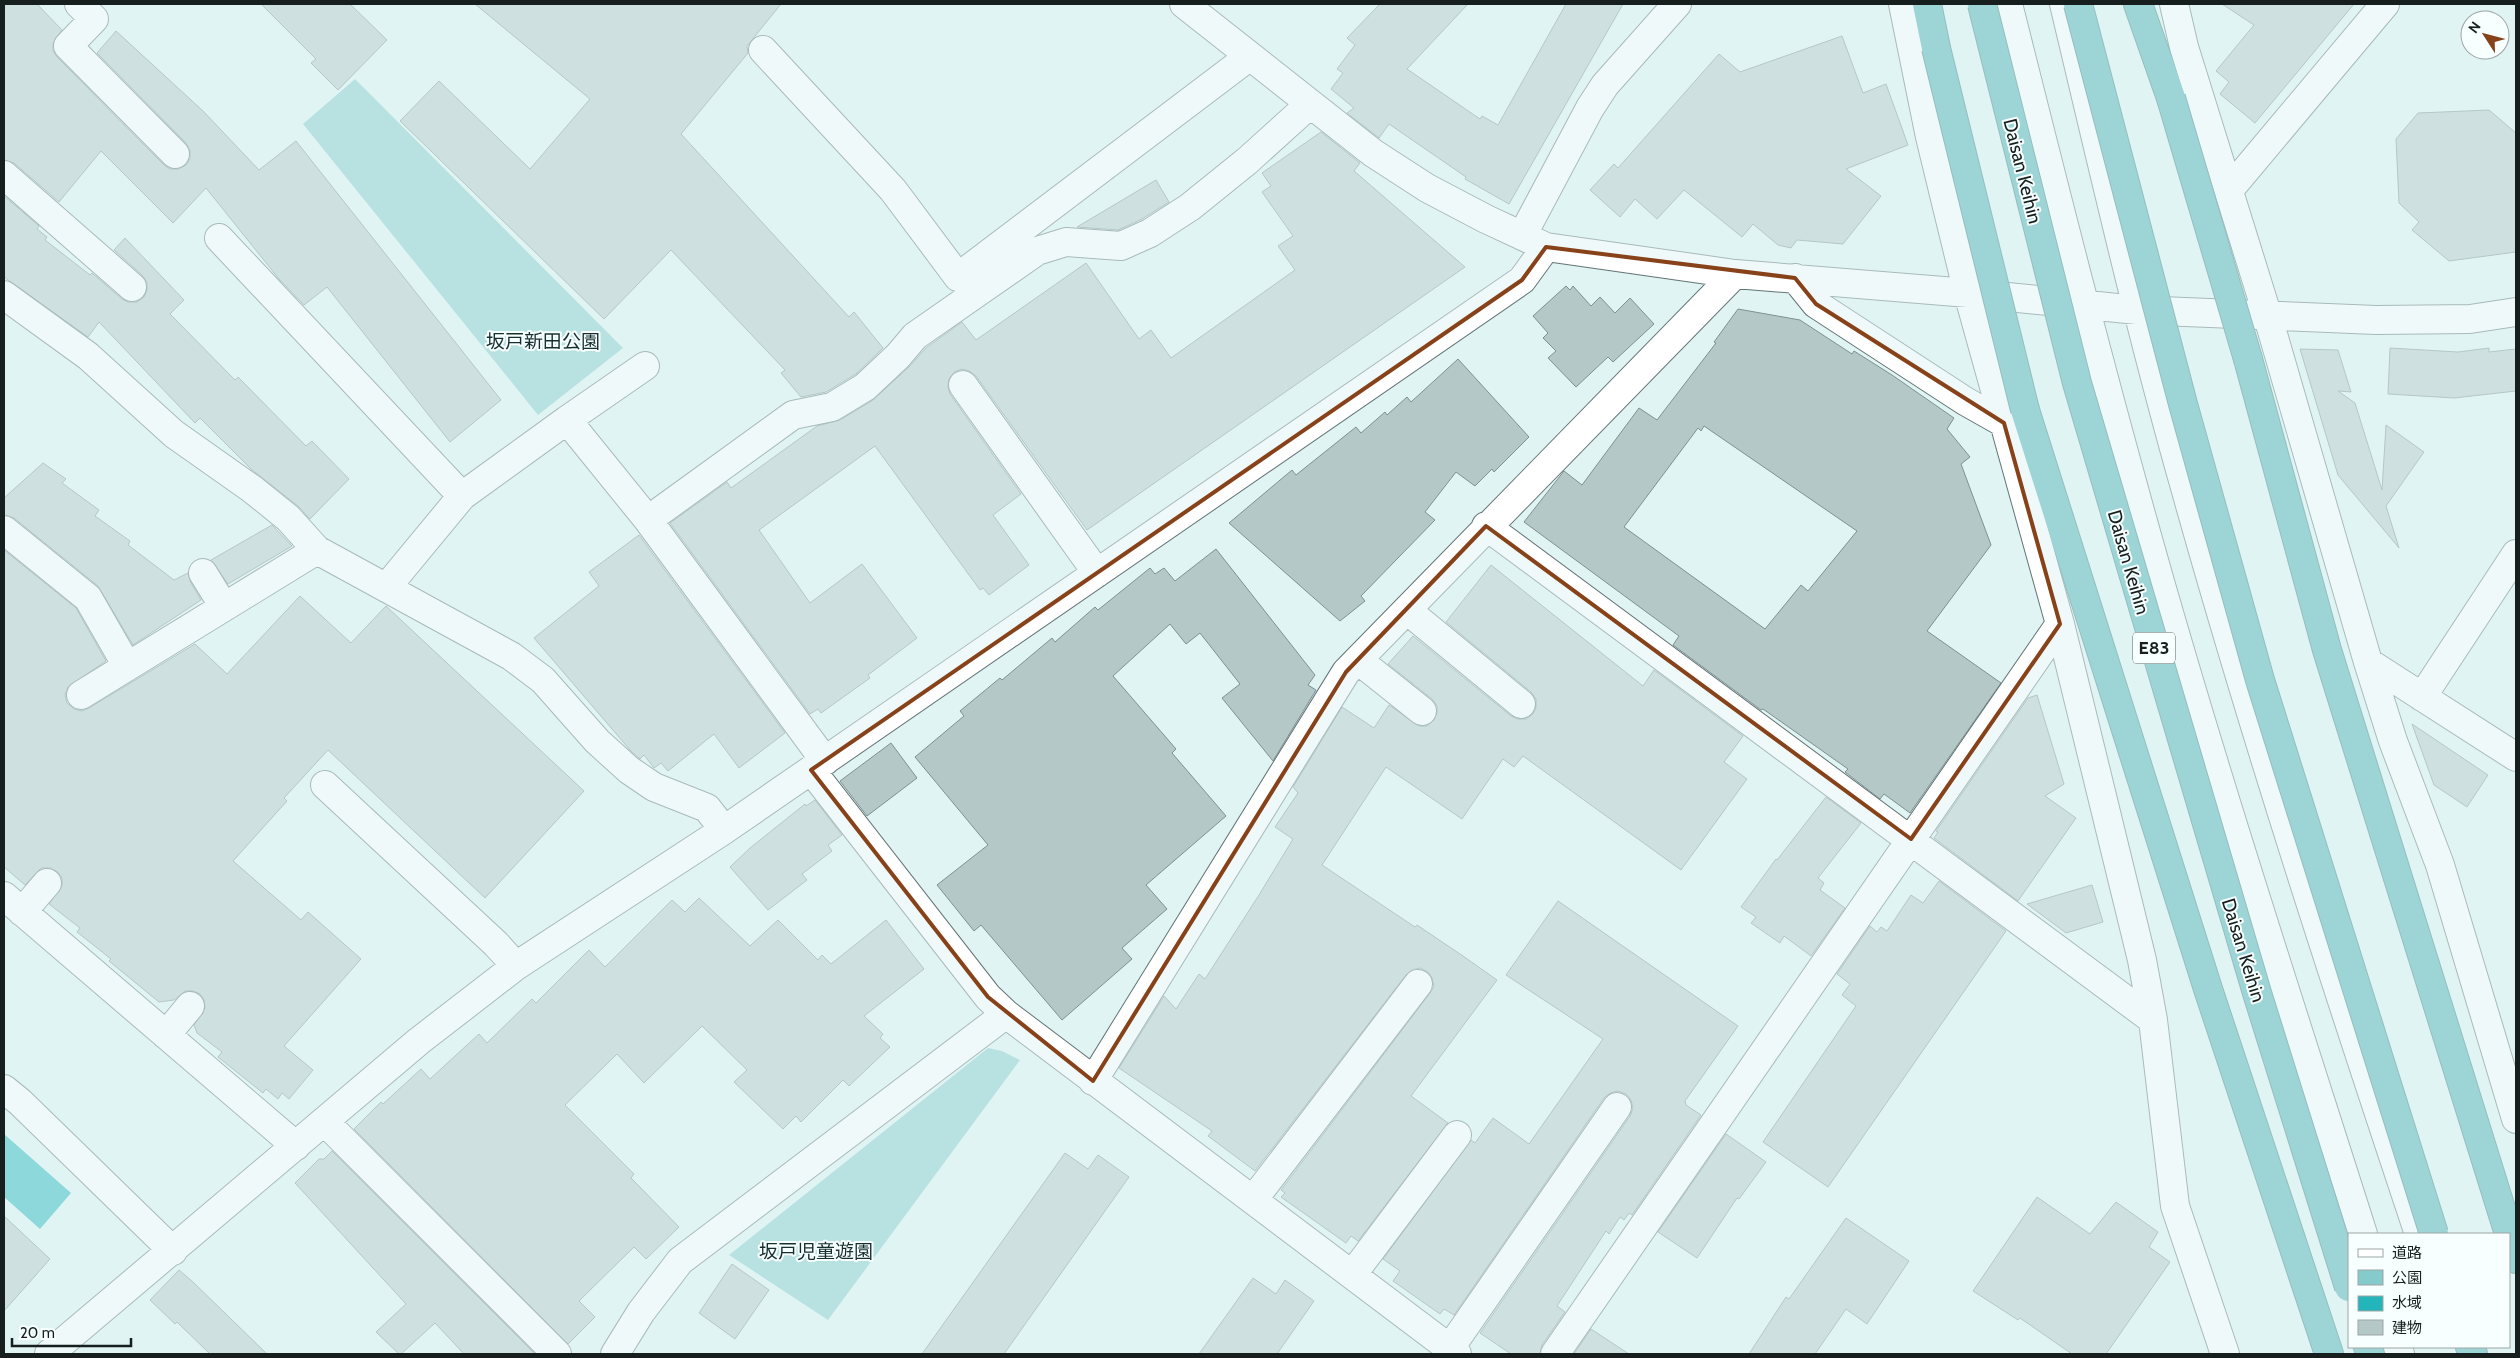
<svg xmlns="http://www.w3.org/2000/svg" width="2520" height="1358" font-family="Cabin,'Noto Sans JP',sans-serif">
<rect width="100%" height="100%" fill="#e1f4f4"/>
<path fill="#86cbcc" d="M 355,79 L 623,348 L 538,415 L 303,124 Z
M 988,1048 L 1002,1051 L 1020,1060 L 828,1320 L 729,1255 Z"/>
<path fill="#24b5ba" d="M 4,1134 L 71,1193 L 40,1229 L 4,1197 Z"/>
<path fill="#b5c8c8" stroke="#7f9091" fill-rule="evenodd" d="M 4,4 L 37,4 L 62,30 L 53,43 L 53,51 L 57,57 L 164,165 L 170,169 L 178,169 L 186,165 L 190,159 L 190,151 L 186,143 L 97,53 L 116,31 L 203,111 L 259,170 L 296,141 L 501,400 L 450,442 L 327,287 L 304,305 L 279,279 L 206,188 L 173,223 L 101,151 L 59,202 L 14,163 L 4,160 Z
M 261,4 L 350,4 L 387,40 L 338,90 L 311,63 L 316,59 Z
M 475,4 L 781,4 L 747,46 L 748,53 L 681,134 L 849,317 L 854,312 L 883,348 L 856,374 L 826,392 L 801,397 L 781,373 L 785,370 L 671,250 L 604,319 L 400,121 L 439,81 L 530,169 L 590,99 Z
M 1380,4 L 1468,4 L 1407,69 L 1480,119 L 1482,116 L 1498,125 L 1566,4 L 1623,4 L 1509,204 L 1465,179 L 1466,177 L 1389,124 L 1379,138 L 1347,113 L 1354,108 L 1331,89 L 1343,73 L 1337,69 L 1355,45 L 1347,38 Z
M 2222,4 L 2354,4 L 2255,123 L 2220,94 L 2229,82 L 2216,71 L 2254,25 Z
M 1842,36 L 1863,93 L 1886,84 L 1908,145 L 1846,169 L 1881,196 L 1843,244 L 1797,240 L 1791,248 L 1778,245 L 1753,224 L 1742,237 L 1684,190 L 1657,219 L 1635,199 L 1620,217 L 1590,190 L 1614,164 L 1618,168 L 1719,54 L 1740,72 Z
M 2489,110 L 2516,133 L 2516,252 L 2449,261 L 2412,230 L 2419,222 L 2399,203 L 2396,139 L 2418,113 Z
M 1321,132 L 1360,163 L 1354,171 L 1465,267 L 1087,530 L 976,376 L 969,371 L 962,369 L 954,372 L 949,379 L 948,387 L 950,394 L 1021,494 L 993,515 L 1029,565 L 989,595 L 983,588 L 980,590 L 875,446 L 759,530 L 810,603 L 862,564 L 917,638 L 868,675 L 870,678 L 821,713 L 818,709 L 810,714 L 670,523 L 727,482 L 731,488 L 817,426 L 840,420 L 873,400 L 909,367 L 926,348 L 962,322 L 976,340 L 1086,263 L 1139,339 L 1151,330 L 1171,358 L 1295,270 L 1278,246 L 1293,236 L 1262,192 L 1271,186 L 1262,173 Z
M 1156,180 L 1169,202 L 1142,219 L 1118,230 L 1077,227 Z
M 4,196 L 39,226 L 37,229 L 47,237 L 45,240 L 90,275 L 92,273 L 122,299 L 128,302 L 137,302 L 144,297 L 147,290 L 147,282 L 142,275 L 114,250 L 125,238 L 184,300 L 170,314 L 235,380 L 238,377 L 306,446 L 312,441 L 349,479 L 310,519 L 298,506 L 251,469 L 200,418 L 195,423 L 99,322 L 88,337 L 4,277 Z
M 1566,286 L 1570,290 L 1573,286 L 1591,306 L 1600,297 L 1615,313 L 1630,298 L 1654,324 L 1613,362 L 1608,357 L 1576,387 L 1548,358 L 1556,351 L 1543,338 L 1548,333 L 1533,316 Z
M 1738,309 L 1800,320 L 1852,354 L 1854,351 L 1892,375 L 1954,418 L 1947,429 L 1970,457 L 1961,464 L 1991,545 L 1927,631 L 2001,683 L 1910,813 L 1884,794 L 1880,799 L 1845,772 L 1848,769 L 1763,709 L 1761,710 L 1673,645 L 1679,636 L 1524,522 L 1564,471 L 1582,485 L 1639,408 L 1657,420 L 1716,343 L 1714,342 ZM 1704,426 L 1857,531 L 1808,591 L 1801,585 L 1765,629 L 1624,527 L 1698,428 L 1701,431 Z
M 2390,348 L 2458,352 L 2489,348 L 2489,352 L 2516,349 L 2516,391 L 2454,398 L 2388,394 Z
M 2300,349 L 2338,350 L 2351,392 L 2338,391 L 2355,403 L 2382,490 L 2386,425 L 2424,452 L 2386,506 L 2399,548 L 2338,475 Z
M 1458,359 L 1529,437 L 1494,472 L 1492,469 L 1475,486 L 1456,472 L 1425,512 L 1435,520 L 1361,596 L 1365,601 L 1340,621 L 1229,523 L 1292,470 L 1296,475 L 1356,427 L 1361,433 L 1385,412 L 1387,415 L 1407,397 L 1411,402 Z
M 43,463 L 66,479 L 62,483 L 99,510 L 95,516 L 130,541 L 128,545 L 174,580 L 188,573 L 190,581 L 201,600 L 133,645 L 98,586 L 14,518 L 4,515 L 4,498 Z
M 272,525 L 292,546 L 228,584 L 211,560 Z
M 639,535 L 785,733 L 739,768 L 714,734 L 668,771 L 661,763 L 654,768 L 644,755 L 640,759 L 630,750 L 534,638 L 599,586 L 589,572 Z
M 1216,549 L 1315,675 L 1308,685 L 1316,690 L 1273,761 L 1222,698 L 1240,684 L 1200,633 L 1186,644 L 1170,624 L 1113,676 L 1176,749 L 1172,753 L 1226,816 L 1146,885 L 1167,909 L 1122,948 L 1132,959 L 1062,1020 L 981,925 L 974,931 L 937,885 L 988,845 L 915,757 L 964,716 L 960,711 L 1000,678 L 1002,680 L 1052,638 L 1055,642 L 1095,607 L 1098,610 L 1150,568 L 1155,574 L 1164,568 L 1175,581 Z
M 4,550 L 76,608 L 106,661 L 68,687 L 65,695 L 67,703 L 74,709 L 82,711 L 89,708 L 195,644 L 227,674 L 300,596 L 351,643 L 386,606 L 584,791 L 485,898 L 328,750 L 284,798 L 287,801 L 233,861 L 301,920 L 308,912 L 361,959 L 284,1046 L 313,1070 L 289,1099 L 282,1093 L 278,1099 L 266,1089 L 263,1093 L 218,1057 L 222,1052 L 197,1033 L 194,1025 L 205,1008 L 204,1000 L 200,994 L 193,991 L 185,991 L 174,1000 L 159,1002 L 109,961 L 111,959 L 77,932 L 80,928 L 49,904 L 62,886 L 62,878 L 58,872 L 50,868 L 41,868 L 25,885 L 4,867 Z
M 1491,565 L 1643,686 L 1654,670 L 1743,736 L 1724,762 L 1747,779 L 1681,870 L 1523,756 L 1514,767 L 1503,759 L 1462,819 L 1386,767 L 1322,865 L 1415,927 L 1417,925 L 1463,956 L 1497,980 L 1411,1096 L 1448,1123 L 1358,1241 L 1351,1236 L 1346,1243 L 1281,1197 L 1285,1193 L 1281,1190 L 1430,993 L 1434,986 L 1432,978 L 1428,972 L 1420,968 L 1412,970 L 1406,975 L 1255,1171 L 1208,1136 L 1212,1131 L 1119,1068 L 1164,996 L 1176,1009 L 1199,974 L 1205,979 L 1259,895 L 1293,839 L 1275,827 L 1298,793 L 1293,787 L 1342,707 L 1374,728 L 1389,705 L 1419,726 L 1427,726 L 1434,720 L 1437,713 L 1437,706 L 1432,699 L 1388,664 L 1413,636 L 1511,716 L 1518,719 L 1526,719 L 1533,714 L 1536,707 L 1536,699 L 1531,692 L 1446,622 Z
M 2037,695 L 2064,784 L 2045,796 L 2076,818 L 2018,901 L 1934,838 L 1938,832 L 1936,831 L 2028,698 Z
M 2412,724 L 2488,775 L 2467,807 L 2434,785 Z
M 891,743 L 917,778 L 867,816 L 840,781 Z
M 1826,797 L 1861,823 L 1818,878 L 1824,883 L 1820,890 L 1845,908 L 1811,956 L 1784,936 L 1780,943 L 1751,923 L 1756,917 L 1741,907 L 1776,859 L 1777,860 Z
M 815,800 L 842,835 L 828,845 L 832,851 L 802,874 L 807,880 L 768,910 L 730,867 L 750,848 L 805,804 L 806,806 Z
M 1939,881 L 2006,931 L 1828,1187 L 1763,1142 L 1856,1006 L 1842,995 L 1850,984 L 1837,974 L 1870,926 L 1877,932 L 1881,927 L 1887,931 L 1911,895 L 1923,903 Z
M 2092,885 L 2103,922 L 2066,933 L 2027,904 Z
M 699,898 L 750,946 L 778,920 L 818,960 L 822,955 L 831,964 L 886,920 L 924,969 L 864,1016 L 883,1034 L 880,1038 L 890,1047 L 849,1086 L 843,1080 L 801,1122 L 796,1116 L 783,1129 L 734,1082 L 747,1070 L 702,1026 L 644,1083 L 617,1054 L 565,1105 L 634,1174 L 631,1178 L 679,1227 L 646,1259 L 634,1247 L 579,1301 L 595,1317 L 568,1344 L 354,1129 L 381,1102 L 383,1104 L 421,1069 L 430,1079 L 479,1034 L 487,1043 L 532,999 L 536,1003 L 589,950 L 605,967 L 672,900 L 685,912 Z
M 1558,901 L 1738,1026 L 1685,1101 L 1686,1105 L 1701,1115 L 1632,1215 L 1629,1213 L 1624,1220 L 1620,1217 L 1609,1234 L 1606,1231 L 1557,1306 L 1565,1312 L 1542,1345 L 1540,1354 L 1511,1354 L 1480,1333 L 1630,1116 L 1633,1108 L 1631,1100 L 1626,1094 L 1618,1091 L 1610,1093 L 1604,1098 L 1454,1315 L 1444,1309 L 1440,1314 L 1393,1281 L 1400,1271 L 1383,1259 L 1471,1140 L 1475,1143 L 1493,1118 L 1529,1144 L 1603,1039 L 1506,975 Z
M 1726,1134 L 1766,1162 L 1739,1199 L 1737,1198 L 1697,1258 L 1658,1232 Z
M 332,1151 L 535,1354 L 464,1354 L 435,1323 L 401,1354 L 399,1354 L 376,1332 L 406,1304 L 295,1183 L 319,1159 L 324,1159 Z
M 1065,1153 L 1088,1169 L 1098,1155 L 1129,1177 L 1004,1354 L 922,1354 Z
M 2037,1197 L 2090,1234 L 2116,1202 L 2158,1232 L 2149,1247 L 2170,1262 L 2106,1354 L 2072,1354 L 2020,1318 L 2018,1320 L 1973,1291 Z
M 4,1216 L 50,1259 L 4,1311 Z
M 1846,1218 L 1909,1261 L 1867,1324 L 1846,1309 L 1815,1354 L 1749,1354 L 1786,1297 L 1789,1299 Z
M 732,1264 L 769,1290 L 735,1339 L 699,1313 Z
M 179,1270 L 193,1282 L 267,1354 L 210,1354 L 177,1322 L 175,1324 L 150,1300 Z
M 1253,1278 L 1276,1294 L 1285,1280 L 1314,1301 L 1277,1354 L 1199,1354 Z
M 1591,1329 L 1629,1354 L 1574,1354 Z"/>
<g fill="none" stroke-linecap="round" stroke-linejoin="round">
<defs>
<path id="minor" d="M 79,4 L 94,19 L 68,46 L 175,154
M 1184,4 L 1373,153 L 1427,188 L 1486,219 L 1546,247 L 1735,274 L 1968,293 L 2137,310 L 2376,320 L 2470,319 L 2516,312
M 1903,4 L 1930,137 L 1968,293 L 2060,624 L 2142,960 L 2153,1020 L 2175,1206 L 2225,1354
M 2008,4 C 2055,191 2102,378 2155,564 C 2219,789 2292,1011 2363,1234
M 2064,4 C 2103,167 2140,330 2186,491 C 2256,741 2337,988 2419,1234
M 2174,4 L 2184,47 L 2268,317 L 2368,662 L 2393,741 L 2440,865 L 2516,1119
M 763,50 L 893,190 L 958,277 L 1250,56
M 4,175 L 132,287
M 2229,190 L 2385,4
M 1522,236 L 1590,108 L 1605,85 L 1677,4
M 219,238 L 462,496
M 1795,278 L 1816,304 L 1965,401 L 2004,423
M 4,295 L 88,356 L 174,434 L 252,489 L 288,518 L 317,550 L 511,656 L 543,680 L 597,741 L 629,770 L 654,787 L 707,808 L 724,830
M 963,385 L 1097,573
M 567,420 L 645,366
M 648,520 L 793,415 L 832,407 L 865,387 L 898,356 L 915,336 L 1037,251 L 1066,242 L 1121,246 L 1150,233 L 1190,207 L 1247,161 L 1310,104
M 1486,526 L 2153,1020
M 4,530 L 88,598 L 127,666
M 203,573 L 224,607
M 386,588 L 462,496 L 567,420 L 648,520 L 825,761
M 1408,611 L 1521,704
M 1358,660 L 1422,711
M 2368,662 L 2516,757
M 81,695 L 317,550
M 2422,697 L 2516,554
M 811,770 L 988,997 L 1006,1014 L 1457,1354
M 325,785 L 496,944 L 516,966
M 4,896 L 296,1146
M 22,912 L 47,883
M 166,1035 L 190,1006
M 1093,1081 L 1346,672 L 1735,274
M 4,1089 L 20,1102 L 173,1251
M 325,1122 L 557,1354
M 1253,1200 L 1418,984
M 1352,1275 L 1457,1135
M 2398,1347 L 2400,1354
M 1450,1348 L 1617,1107
M 49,1354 L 419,1041 L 516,966 L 724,830 L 1522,280 L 1546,247
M 615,1354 L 641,1312 L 680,1261 L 1006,1014
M 1555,1354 L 2060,624"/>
<path id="highway" d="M 1927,4 L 1936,48
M 2138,4 L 2171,98
M 2248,359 L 2327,650 L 2509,1234
M 2025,410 L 2208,989 L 2329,1354
M 2509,1235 L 2516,1259
M 2368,1347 L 2370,1354
M 2470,1347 L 2473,1354"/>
</defs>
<use href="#minor" stroke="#637474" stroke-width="30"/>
<use href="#highway" stroke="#387c7e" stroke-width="30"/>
<use href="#minor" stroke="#fff" stroke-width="28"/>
<use href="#highway" stroke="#4aaeb1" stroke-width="28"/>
<defs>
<path id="highway-bridge" d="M 1982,4 L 2077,383 L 2257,993 L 2349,1287
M 2078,4 L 2183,404 L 2260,680 L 2434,1234
M 1936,48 L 2025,410
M 2171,98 L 2248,359"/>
</defs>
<use href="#highway-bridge" stroke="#387c7e" stroke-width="30" stroke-linecap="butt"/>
<use href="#highway-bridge" stroke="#4aaeb1" stroke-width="28"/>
</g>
<path d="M0 0H2520V1358H0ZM 1546,247 L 1795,278 L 1816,304 L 2004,423 L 2060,624 L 1911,839 L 1486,526 L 1346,672 L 1093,1081 L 988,997 L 811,770 L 1522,280 Z" fill="#e1f4f4" fill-opacity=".55" fill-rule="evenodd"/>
<path fill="none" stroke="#874219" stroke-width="4" stroke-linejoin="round" d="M 1546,247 L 1795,278 L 1816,304 L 2004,423 L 2060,624 L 1911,839 L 1486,526 L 1346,672 L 1093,1081 L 988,997 L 811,770 L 1522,280 Z"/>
<g text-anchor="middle" stroke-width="4" stroke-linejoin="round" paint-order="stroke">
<rect fill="#f7ffff" stroke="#5a6262" stroke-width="1" x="2133" y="632.5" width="42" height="31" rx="4"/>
<g font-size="18" font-weight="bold" fill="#171e1e">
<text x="2154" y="654">E83</text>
</g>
<g font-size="19" fill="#171e1e" stroke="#f7ffff">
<text transform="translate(2023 171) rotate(76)" y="7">Daisan Keihin</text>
<text transform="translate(2129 562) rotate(74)" y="7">Daisan Keihin</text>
<text transform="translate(2244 950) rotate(73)" y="7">Daisan Keihin</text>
</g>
<g font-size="19" fill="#172e2f" stroke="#f7ffff">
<text x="543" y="348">坂戸新田公園</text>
<text x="816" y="1258">坂戸児童遊園</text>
</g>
</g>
<rect width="2520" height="1358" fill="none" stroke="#171e1e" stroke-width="10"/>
<rect x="2348" y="1233" width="162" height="115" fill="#f7ffff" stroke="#9da5a5"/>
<rect x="2358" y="1249" width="25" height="8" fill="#ffffff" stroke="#9da5a5"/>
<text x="2392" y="1258" font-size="15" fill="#171e1e">道路</text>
<rect x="2358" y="1270" width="25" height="15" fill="#86cbcc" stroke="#9da5a5"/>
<text x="2392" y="1283" font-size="15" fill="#171e1e">公園</text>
<rect x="2358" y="1296" width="25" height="15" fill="#24b5ba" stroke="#9da5a5"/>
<text x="2392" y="1308" font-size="15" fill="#171e1e">水域</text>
<rect x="2358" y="1320" width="25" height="15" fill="#b5c8c8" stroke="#9da5a5"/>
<text x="2392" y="1333" font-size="15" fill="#171e1e">建物</text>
<g transform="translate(2485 35) rotate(306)"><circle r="24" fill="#f7ffff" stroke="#9da5a5"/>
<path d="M0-4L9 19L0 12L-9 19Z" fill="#874219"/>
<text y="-8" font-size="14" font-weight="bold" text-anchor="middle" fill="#171e1e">N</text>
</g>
<path d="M12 1338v8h119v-8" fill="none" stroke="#171e1e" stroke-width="2.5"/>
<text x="20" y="1338" font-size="15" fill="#171e1e" stroke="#f7ffff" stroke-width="4" paint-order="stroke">20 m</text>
</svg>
